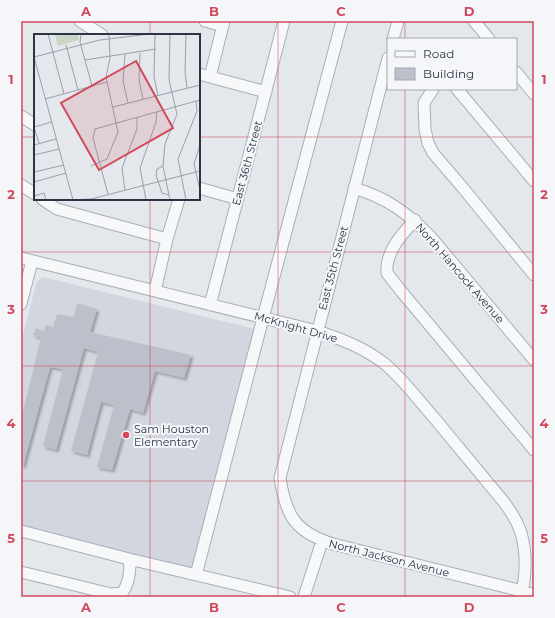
<svg xmlns="http://www.w3.org/2000/svg" width="555" height="618" font-family="Montserrat,sans-serif">
<defs>
<filter id="shadow"><feDropShadow dx="2.5" dy="2.5" stdDeviation="1" flood-color="#0004"/></filter>
</defs>
<rect width="100%" height="100%" fill="#e4e7ec"/>
<path fill="#d2d6de" d="M 43,277 L 259,330 L 194,572 L 21,529 L 21,342 L 37,281 Z"/>
<path fill="#bbc0ca" filter="url(#shadow)" d="M 77,303 L 97,309 L 90,332 L 191,355 L 184,378 L 155,371 L 143,413 L 130,409 L 112,470 L 97,467 L 114,405 L 101,402 L 87,455 L 71,451 L 98,352 L 84,348 L 56,450 L 43,446 L 63,369 L 50,367 L 23,466 L 21,466 L 21,419 L 41,338 L 33,335 L 36,328 L 44,331 L 46,325 L 53,327 L 57,314 L 74,317 Z"/>
<g fill="none" stroke-linecap="round" stroke-linejoin="round">
<defs>
<path id="minor" d="M 80,21 L 102,35
M 205,21 L 223,26
M 474,21 L 489,39
M 393,39 L 398,21
M 388,58 L 280,478 C 286,516 295,532 333,544 L 534,594
M 516,72 L 534,94
M 199,74 L 266,92
M 210,77 L 224,21
M 433,89 L 424,103 L 425,129 L 428,143 L 433,153 L 463,188 L 534,275
M 457,89 L 534,181
M 21,116 L 35,125
M 21,185 L 35,194
M 199,188 L 238,199
M 354,188 C 387,198 406,212 430,236 L 534,360
M 42,199 L 57,209 L 167,239
M 415,220 C 402,234 385,252 387,273 L 401,291 L 534,450
M 21,258 L 317,331 C 341,339 365,348 385,364 C 403,379 420,402 436,420 C 453,441 471,462 488,483 C 501,498 515,514 521,533 C 527,553 526,577 521,596
M 155,291 L 167,239 L 179,199
M 21,304 L 32,261
M 210,305 L 284,21
M 21,531 L 129,559 C 131,569 129,584 122,593 L 111,594 L 21,572
M 129,559 L 290,597
M 196,575 L 263,318 L 342,21
M 304,597 L 322,541"/>
</defs>
<use href="#minor" stroke="#a9aeb7" stroke-width="13"/>
<use href="#minor" stroke="#f7f8fa" stroke-width="11"/>
</g>
<path fill="none" stroke="#d1495b" stroke-width="1" stroke-opacity="0.55" d="M 150,21 L 150,35M 278,21 L 278,597M 405,21 L 405,39M 405,89 L 405,597M 21,137 L 35,137M 199,137 L 534,137M 150,199 L 150,597M 21,252 L 534,252M 21,366 L 534,366M 21,481 L 534,481"/>
<circle fill="#d1495b" stroke="#f4f6f9" stroke-width="1.5" cx="126" cy="435" r="4"/>
<g text-anchor="middle" stroke-width="4" stroke-linejoin="round" paint-order="stroke">
<g font-size="11" fill="#2b3445" stroke="#f4f6f9">
<text transform="translate(247 163) rotate(-75)" y="4">East 36th Street</text>
<text transform="translate(333 268) rotate(-75)" y="4">East 35th Street</text>
<text transform="translate(460 273) rotate(49)" y="4">North Hancock Avenue</text>
<text transform="translate(296 327) rotate(16)" y="4">McKnight Drive</text>
<text transform="translate(389 558) rotate(14)" y="4">North Jackson Avenue</text>
</g>
<g font-size="11" fill="#2b3445" stroke="#f4f6f9" text-anchor="start">
<text x="134" y="433">Sam Houston<tspan x="134" dy="13">Elementary</tspan></text>
</g>
</g>
<g transform="translate(34 34)">
<rect width="166" height="166" fill="#e4e7ec"/>
<path d="M 21,0 L 44,0 L 45,6 L 24,12 Z" fill="#c9d6c5"/>
<path fill="none" stroke="#9a9fa9" stroke-width="1" d="M 14,0 L 30,60M 47,0 L 46,8 L 58,52M 121,0 L 120,43 L 124,62M 152,0 L 151,38 L 153,54M 32,11 L 44,56M 106,19 L 105,46 L 109,65M 91,20 L 89,47 L 94,69M 0,23 L 66,6 L 116,0M 0,23 L 39,166M 51,26 L 122,15M 11,65 L 73,48M 79,73 L 166,51M 0,93 L 18,88M 0,93 L 5,109M 0,111 L 22,105M 166,111 L 160,130 L 166,156M 0,121 L 25,115M 57,132 L 73,125 L 84,98 L 72,43 L 76,24 L 75,0M 129,132 L 123,135 L 122,141 L 128,159 L 135,161M 0,138 L 30,131M 0,148 L 32,139M 91,156 L 88,134 L 103,95 L 103,83M 74,160 L 59,104 L 61,95 L 166,66M 0,162 L 10,159 L 12,166M 35,166 L 57,165 L 166,137M 112,166 L 106,134 L 122,88 L 123,78M 136,166 L 129,132 L 131,110 L 143,80 L 135,46 L 136,0M 152,166 L 144,125 L 163,77 L 162,67"/>
<path fill="#d1495b" fill-opacity="0.15" stroke="#d1495b" stroke-width="2" d="M 102,27 L 139,94 L 65,136 L 27,69 Z"/>
<rect width="166" height="166" fill="none" stroke="#2b3445" stroke-width="2"/>
</g>
<rect width="555" height="618" fill="none" stroke="#f4f6f9" stroke-width="44"/>
<rect x="387" y="38" width="130" height="52" fill="#f4f6f9" stroke="#a4a8b1"/>
<rect x="395" y="51" width="20" height="6" fill="#f7f8fa" stroke="#a4a8b1"/>
<text x="423" y="58" font-size="12" fill="#2b3445">Road</text>
<rect x="395" y="68" width="20" height="12" fill="#bbc0ca" stroke="#a4a8b1"/>
<text x="423" y="78" font-size="12" fill="#2b3445">Building</text>
<rect x="22" y="22" width="511" height="574" fill="none" stroke="#d1495b" stroke-width="1.5"/>
<g font-size="13" text-anchor="middle" font-weight="bold" fill="#d1495b">
<text x="86" y="16">A</text>
<text x="214" y="16">B</text>
<text x="341" y="16">C</text>
<text x="469" y="16">D</text>
<text x="11" y="84">1</text>
<text x="544" y="84">1</text>
<text x="11" y="199">2</text>
<text x="544" y="199">2</text>
<text x="11" y="314">3</text>
<text x="544" y="314">3</text>
<text x="11" y="428">4</text>
<text x="544" y="428">4</text>
<text x="11" y="543">5</text>
<text x="544" y="543">5</text>
<text x="86" y="612">A</text>
<text x="214" y="612">B</text>
<text x="341" y="612">C</text>
<text x="469" y="612">D</text>
</g>
</svg>
